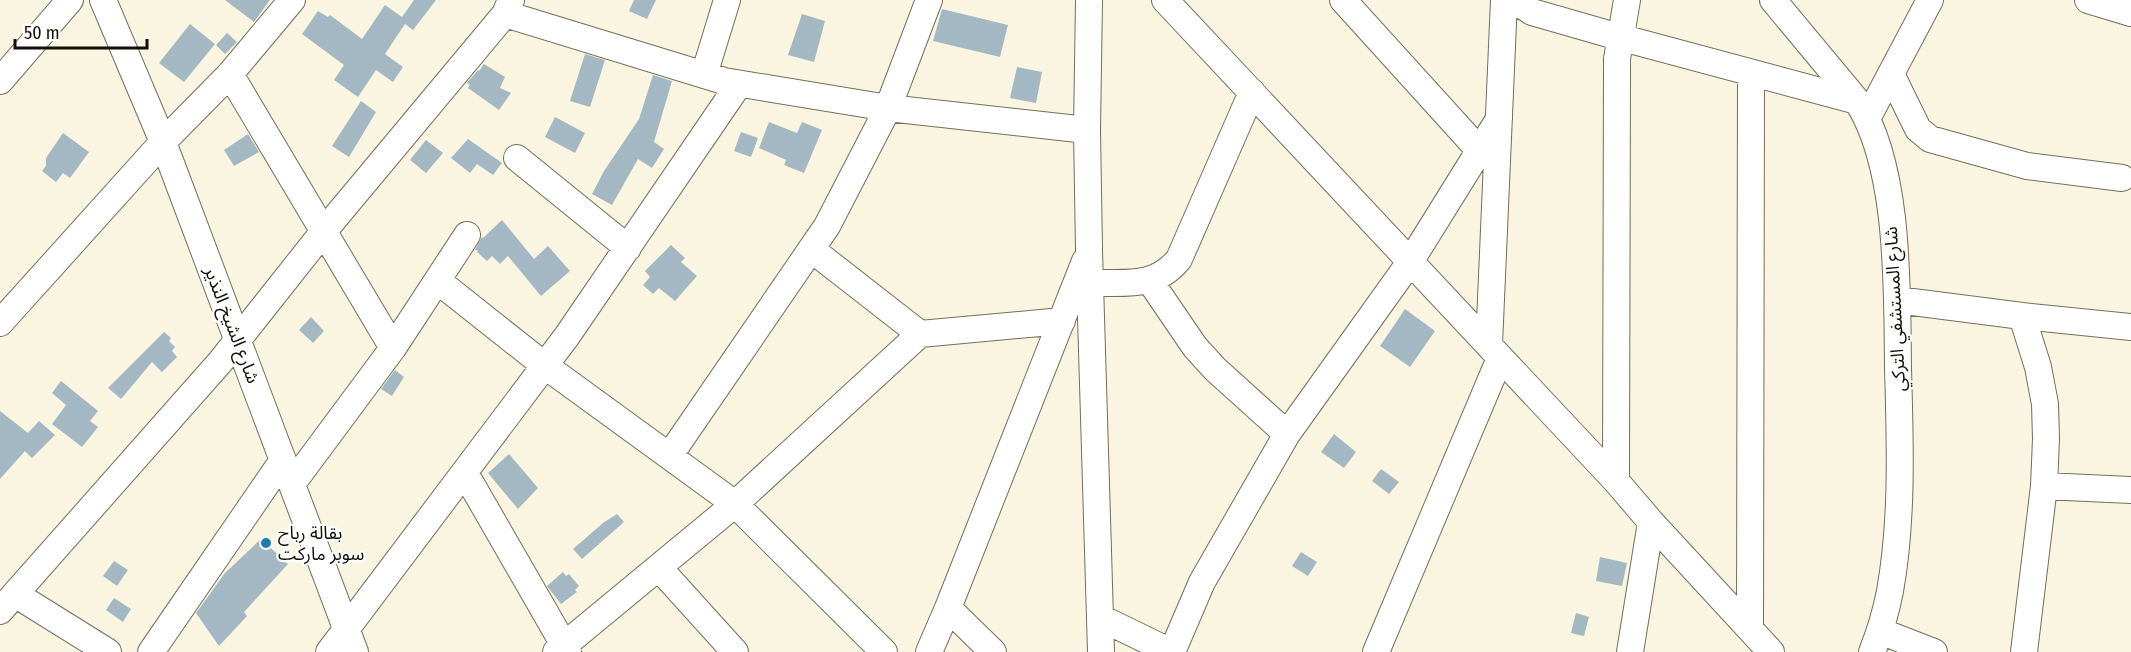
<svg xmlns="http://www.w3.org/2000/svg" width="2131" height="652" font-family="'Fira Sans Condensed','Noto Sans Arabic',sans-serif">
<rect width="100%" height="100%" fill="#f9f5e0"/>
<path fill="#a4b8c4" d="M 225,0 L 270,0 L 254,22 Z
M 414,0 L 436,0 L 413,30 L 405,24 L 385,54 L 403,67 L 393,82 L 376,70 L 358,97 L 334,80 L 344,65 L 302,34 L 318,11 L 328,17 L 330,15 L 362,39 L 385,5 L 402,17 Z
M 634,0 L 656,0 L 647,19 L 629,11 Z
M 942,9 L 1008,25 L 1000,57 L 933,41 Z
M 802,14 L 825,21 L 814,62 L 788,55 Z
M 190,24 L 215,44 L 184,82 L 159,63 Z
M 227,33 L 237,42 L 225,54 L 216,45 Z
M 585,54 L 605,60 L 590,107 L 570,101 Z
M 484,64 L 505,77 L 500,88 L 511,93 L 499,110 L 468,88 L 470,85 L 467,83 L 478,70 L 479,71 Z
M 1017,67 L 1042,72 L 1036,103 L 1010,98 Z
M 653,75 L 672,81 L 654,142 L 664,149 L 652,168 L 638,159 L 612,205 L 592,194 L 604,171 L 639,119 Z
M 361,101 L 376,112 L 349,157 L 332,146 Z
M 555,117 L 585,133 L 575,153 L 545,137 Z
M 769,122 L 797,133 L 802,122 L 822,130 L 804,173 L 784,165 L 786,160 L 759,148 Z
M 741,132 L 758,138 L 751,157 L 734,151 Z
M 63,133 L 89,152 L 70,178 L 63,173 L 56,182 L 42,171 L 46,166 L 46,158 Z
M 248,134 L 259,152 L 234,166 L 224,150 Z
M 468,139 L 502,163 L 493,175 L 477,164 L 470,173 L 451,158 Z
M 426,140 L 443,153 L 426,173 L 410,160 Z
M 502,220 L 534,259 L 548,246 L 570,271 L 541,296 L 508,256 L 500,264 L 492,256 L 487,261 L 477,252 L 478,250 L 475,250 L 482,237 L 483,238 Z
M 671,245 L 685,258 L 681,262 L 697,276 L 675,301 L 659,288 L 653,294 L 643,285 L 650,277 L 645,271 Z
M 1405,309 L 1435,331 L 1410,367 L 1380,346 Z
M 311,317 L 324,331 L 313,343 L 299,330 Z
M 164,332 L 171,338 L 169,341 L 175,347 L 172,351 L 177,357 L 162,372 L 152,362 L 121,399 L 108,388 Z
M 395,370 L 404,377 L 392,396 L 381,389 Z
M 61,381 L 98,411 L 90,421 L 98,427 L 82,447 L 52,424 L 66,405 L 52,393 Z
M 0,411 L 28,433 L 39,421 L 55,435 L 32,458 L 25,451 L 0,479 Z
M 1334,434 L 1356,452 L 1344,468 L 1321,452 Z
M 509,454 L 538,488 L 518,509 L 488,473 Z
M 1381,469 L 1399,482 L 1389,494 L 1372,481 Z
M 617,514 L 624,522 L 582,559 L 573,549 L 603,523 Z
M 261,539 L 288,564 L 244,612 L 247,616 L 219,646 L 196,613 L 225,573 Z
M 1301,552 L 1317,562 L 1308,576 L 1292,566 Z
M 1600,557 L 1627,563 L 1622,586 L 1596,581 Z
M 114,561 L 128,570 L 117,586 L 103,576 Z
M 563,572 L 566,576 L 569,574 L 579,586 L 575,590 L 577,592 L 561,604 L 547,586 Z
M 114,598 L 131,609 L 123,622 L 106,610 Z
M 1576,613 L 1589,617 L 1584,636 L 1571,633 Z"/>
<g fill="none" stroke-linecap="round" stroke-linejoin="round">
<defs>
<path id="minor" d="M 103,0 L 163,142 L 355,652
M 1089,0 L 1087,130 L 1089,250 L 1101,652
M 1165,0 L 1616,481 L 1651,522 L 1771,652
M 1343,0 L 1479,150
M 1514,0 L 1532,12 L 1619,37 L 1857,101
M 1773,0 L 1857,101 C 1900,167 1897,290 1898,368 C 1900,440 1903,519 1890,591 C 1886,612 1880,632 1872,652
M 2088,0 L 2131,13
M 505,14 L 724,81 L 888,108 L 1087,130
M 230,74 L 393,348
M 1891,74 L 1918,129 L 1930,139 L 2027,166 L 2122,178
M 704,75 L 727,0
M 0,81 L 70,0
M 1868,117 L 1930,0
M 517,158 L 628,248
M 811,249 L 920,334 L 1062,321
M 438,281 L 544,365 L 735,504 L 884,652
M 1150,281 L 1195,347 L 1215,369 L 1287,434
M 1090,283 C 1125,282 1155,289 1179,259 L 1252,92
M 1897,300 L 2022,316 L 2131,327
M 2022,316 L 2038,367 L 2045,404 L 2046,439 L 2044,486 L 2024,652
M 0,323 L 163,142 L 230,74 L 292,0
M 1489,345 L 1504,0
M 670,455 L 827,226 L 888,108 L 929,0
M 465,473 L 568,652
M 1616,481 L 1617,59 L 1627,0
M 292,484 L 393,348 L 467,235
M 2044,486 L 2131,490
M 659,568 L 735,652
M 15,594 L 108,652
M 948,608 L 993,652
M 0,611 L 221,361 L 324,231 L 505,14 L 511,0
M 1101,618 L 1171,652
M 1750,629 L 1751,73
M 1880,631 L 1934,652
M 151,652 L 283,460
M 329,652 L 567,336 L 739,84
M 556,652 L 735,504 L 920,334
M 929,652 L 948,608 L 1085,261
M 1172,652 L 1202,582 L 1287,434 L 1410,262 L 1499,119
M 1376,652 L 1500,358
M 1630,652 L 1651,522"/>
</defs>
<use href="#minor" stroke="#736f5d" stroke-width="28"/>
<use href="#minor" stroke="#fff" stroke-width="26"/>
</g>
<circle fill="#217caa" stroke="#fff" stroke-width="2" cx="266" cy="543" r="6"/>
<g text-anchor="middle" stroke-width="4.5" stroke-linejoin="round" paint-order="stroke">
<g font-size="18" fill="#100f08" stroke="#fff">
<text transform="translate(1895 309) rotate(-93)" y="6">شارع المستشفي التركي</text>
<text transform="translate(232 325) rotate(69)" y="6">شارع الشيخ النذير</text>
</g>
<g font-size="18" fill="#100f08" stroke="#fff" text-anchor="start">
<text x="278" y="539">بقالة رباح<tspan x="278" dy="21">سوبر ماركت</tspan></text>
</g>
</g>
<path d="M15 39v9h132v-9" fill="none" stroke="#100f08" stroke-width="3"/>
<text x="24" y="39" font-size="18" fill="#100f08" stroke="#ffffff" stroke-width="4.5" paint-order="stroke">50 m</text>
</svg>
